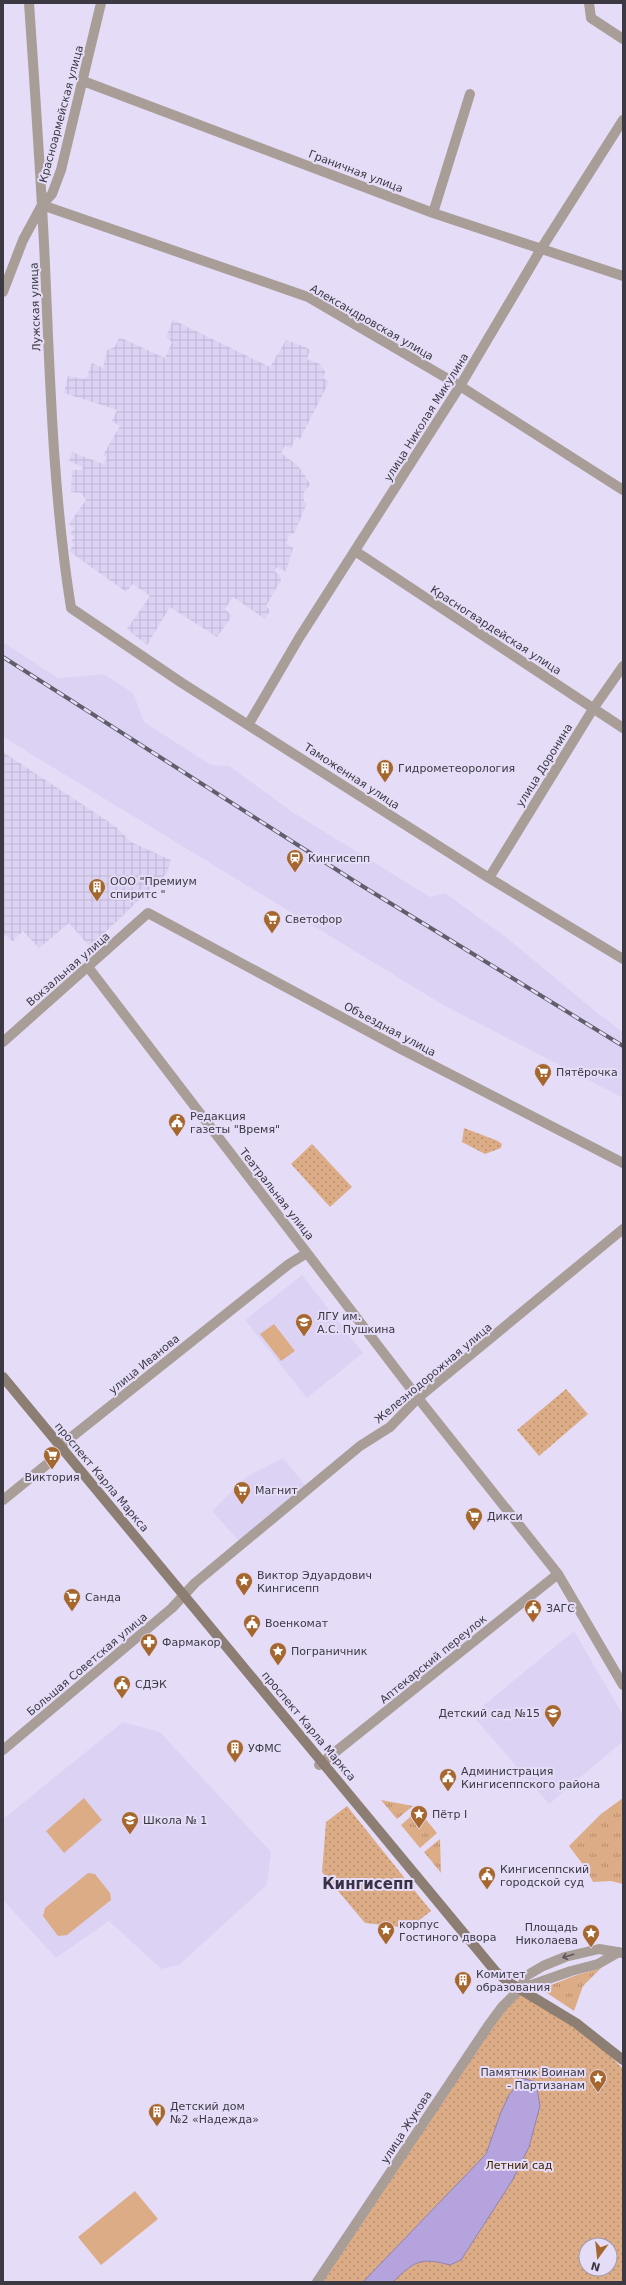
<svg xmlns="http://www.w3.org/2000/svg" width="626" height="2285" font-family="'DejaVu Sans',sans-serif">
<defs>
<pattern id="industrial-grid" width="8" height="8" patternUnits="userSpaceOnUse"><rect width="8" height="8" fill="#dcd3f4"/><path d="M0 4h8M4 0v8" fill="none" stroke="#beb6d2"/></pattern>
<pattern id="grass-tufts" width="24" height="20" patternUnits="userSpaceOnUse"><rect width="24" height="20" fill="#dcac87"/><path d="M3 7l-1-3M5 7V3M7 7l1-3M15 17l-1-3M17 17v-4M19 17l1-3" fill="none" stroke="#b48d70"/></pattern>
<pattern id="park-dots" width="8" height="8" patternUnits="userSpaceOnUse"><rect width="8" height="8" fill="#dcac87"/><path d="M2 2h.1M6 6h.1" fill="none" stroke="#b48d70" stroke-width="1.8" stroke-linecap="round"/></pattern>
</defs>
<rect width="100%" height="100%" fill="#e5ddf7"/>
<path fill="#dcd3f4" d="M 3,642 L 58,678 L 104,674 L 133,693 L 144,722 L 211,765 L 229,766 L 294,813 L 430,897 L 445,893 L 506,937 L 595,1011 L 623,1032 L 623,1098 L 445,1006 L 3,737 Z
M 302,1275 L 363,1353 L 307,1398 L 245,1320 Z
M 283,1458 L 306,1486 L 239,1541 L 212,1511 L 247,1476 Z
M 574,1631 L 623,1715 L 623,1741 L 549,1804 L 472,1715 Z
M 123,1722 L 160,1732 L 271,1852 L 267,1885 L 179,1965 L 161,1969 L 109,1921 L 56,1958 L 3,1900 L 3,1819 Z"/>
<path fill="url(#industrial-grid)" d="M 173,320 L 270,367 L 286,340 L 305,347 L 310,350 L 307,359 L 320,364 L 325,372 L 323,378 L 329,382 L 300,439 L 296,437 L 291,448 L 285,446 L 281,453 L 297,465 L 306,477 L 310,485 L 304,492 L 304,502 L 307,503 L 294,534 L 290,533 L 286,543 L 293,548 L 286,572 L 277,567 L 274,571 L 280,575 L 281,580 L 266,606 L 270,610 L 265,619 L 233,597 L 225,609 L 232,616 L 217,637 L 170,607 L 147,645 L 127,629 L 150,596 L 133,584 L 126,592 L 69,551 L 74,544 L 71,542 L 74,537 L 70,534 L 74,528 L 69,524 L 86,500 L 81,493 L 71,492 L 72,470 L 82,470 L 83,467 L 69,461 L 72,452 L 103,464 L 107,458 L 103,455 L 120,426 L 112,421 L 117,410 L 64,393 L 68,376 L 86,379 L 92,363 L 103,368 L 107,350 L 115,347 L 119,337 L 165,358 L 172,342 L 166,337 Z
M 3,752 L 115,826 L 131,842 L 171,860 L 167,873 L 90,947 L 69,923 L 39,948 L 23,931 L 13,941 L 3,934 Z"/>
<path fill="url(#grass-tufts)" d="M 623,1798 L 623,1884 L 611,1881 L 593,1882 L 587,1870 L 569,1846 L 601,1814 Z
M 381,1800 L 413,1806 L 397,1819 Z
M 418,1810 L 437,1833 L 420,1848 L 401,1825 Z
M 440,1839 L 441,1873 L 424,1852 Z
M 601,1968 L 583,1986 L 574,2011 L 541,1989 L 574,1976 Z"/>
<path fill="url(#park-dots)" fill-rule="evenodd" d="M 464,1128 L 498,1141 L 502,1144 L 501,1148 L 485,1154 L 462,1142 Z
M 312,1144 L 352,1187 L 330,1207 L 291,1164 Z
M 566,1389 L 588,1414 L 539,1456 L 517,1430 Z
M 347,1806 L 431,1911 L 409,1928 L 365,1923 L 322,1872 L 326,1822 Z
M 520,1989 L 584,2029 L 623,2069 L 623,2282 L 317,2282 L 472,2050 ZM 586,2245 L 610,2245 L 610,2269 L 586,2269 Z"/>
<path fill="#dcac87" d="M 274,1324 L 295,1351 L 281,1361 L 260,1334 Z
M 84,1798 L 102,1820 L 64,1853 L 46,1831 Z
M 88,1873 L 95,1874 L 110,1893 L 111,1900 L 67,1935 L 58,1936 L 43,1916 L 45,1908 Z
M 135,2191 L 158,2219 L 101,2265 L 78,2237 Z"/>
<path fill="#b5a3dd" stroke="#9183af" d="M 522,2078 L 536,2082 L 540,2106 L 529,2147 L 512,2181 L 461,2260 L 450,2265 C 421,2257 414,2261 393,2282 L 363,2282 L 486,2154 L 501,2112 L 509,2095 Z"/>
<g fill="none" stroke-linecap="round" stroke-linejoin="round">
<path stroke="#a99e97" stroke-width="10" d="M 29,3 C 35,90 41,177 45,265 C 50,379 53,495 71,608 L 182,683 L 489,878 L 623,959
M 589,3 L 591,18 L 623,39
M 83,81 L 433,213 L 623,276
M 42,205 L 308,297 L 460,386 L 623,490
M 433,213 L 470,94
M 3,292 L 23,240 L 42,205 L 52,194 L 61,170 L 101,3
M 355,551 L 623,728
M 248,725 L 299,638 L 460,386 L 541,249 L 623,120
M 489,878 L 593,709 L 623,666
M 88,967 L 418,1398 L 558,1574 L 623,1685
M 3,1042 L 148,913 L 401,1049 L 623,1163
M 3,1500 L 51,1461 L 59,1447 L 289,1264 L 307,1253
M 3,1750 L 172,1608 L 195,1583 L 360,1446 L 390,1427 L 418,1398 L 623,1229
M 319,1765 L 558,1574
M 520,1989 L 526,1976 L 543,1966 L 565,1957 L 599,1949 L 623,1953
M 520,1989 L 571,1971 L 598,1964 L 619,1952"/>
<path stroke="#a99e97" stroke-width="10" d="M 317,2282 L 488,2026 L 502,2007 L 520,1989"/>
<path stroke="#8c7e73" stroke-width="10" d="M 3,1377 L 496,1972 L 510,1983 L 576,2023 L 623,2060"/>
<defs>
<path id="rail" d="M 3,657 L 359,884 L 623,1046"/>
</defs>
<use href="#rail" stroke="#615d6a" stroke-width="4"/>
<use href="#rail" stroke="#e5ddf7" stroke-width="2.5" stroke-dasharray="8" stroke-linecap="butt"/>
</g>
<defs><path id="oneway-shaft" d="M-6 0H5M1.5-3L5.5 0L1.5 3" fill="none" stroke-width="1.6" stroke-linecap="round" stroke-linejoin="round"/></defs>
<use stroke="#5d575c" href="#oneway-shaft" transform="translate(568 1956) rotate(163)"/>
<defs>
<symbol id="building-pin" viewBox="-11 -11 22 30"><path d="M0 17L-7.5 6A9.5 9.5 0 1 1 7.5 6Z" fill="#a6672e" stroke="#e5ddf7"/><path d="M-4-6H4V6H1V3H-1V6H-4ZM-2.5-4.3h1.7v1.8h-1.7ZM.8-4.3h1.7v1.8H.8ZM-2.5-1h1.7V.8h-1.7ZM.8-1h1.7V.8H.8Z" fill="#fff"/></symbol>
<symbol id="station-pin" viewBox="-11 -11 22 30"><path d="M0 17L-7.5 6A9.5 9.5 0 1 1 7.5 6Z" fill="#a6672e" stroke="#e5ddf7"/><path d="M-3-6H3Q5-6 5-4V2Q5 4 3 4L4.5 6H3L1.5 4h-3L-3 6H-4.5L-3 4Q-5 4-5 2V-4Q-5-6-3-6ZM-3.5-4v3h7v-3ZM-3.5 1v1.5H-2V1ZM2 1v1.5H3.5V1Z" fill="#fff"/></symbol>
<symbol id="supermarket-pin" viewBox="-11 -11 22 30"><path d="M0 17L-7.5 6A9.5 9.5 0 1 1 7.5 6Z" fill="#a6672e" stroke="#e5ddf7"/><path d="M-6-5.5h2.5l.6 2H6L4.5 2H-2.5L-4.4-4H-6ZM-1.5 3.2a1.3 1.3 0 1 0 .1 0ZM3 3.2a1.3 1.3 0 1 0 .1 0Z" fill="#fff"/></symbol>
<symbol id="civic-pin" viewBox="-11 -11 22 30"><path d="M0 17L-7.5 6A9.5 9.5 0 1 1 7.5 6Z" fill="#a6672e" stroke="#e5ddf7"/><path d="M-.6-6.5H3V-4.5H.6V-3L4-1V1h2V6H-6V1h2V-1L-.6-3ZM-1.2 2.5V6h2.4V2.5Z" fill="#fff"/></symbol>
<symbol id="university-pin" viewBox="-11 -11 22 30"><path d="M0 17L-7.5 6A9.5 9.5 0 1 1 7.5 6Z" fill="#a6672e" stroke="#e5ddf7"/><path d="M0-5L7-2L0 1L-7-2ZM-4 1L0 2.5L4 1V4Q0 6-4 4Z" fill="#fff"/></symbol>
<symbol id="sight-pin" viewBox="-11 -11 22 30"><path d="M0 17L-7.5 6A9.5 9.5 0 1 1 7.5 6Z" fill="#a6672e" stroke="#e5ddf7"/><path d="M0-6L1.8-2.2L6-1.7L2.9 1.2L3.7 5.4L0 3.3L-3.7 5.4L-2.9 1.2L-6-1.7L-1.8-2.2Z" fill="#fff"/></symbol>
<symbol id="pharmacy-pin" viewBox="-11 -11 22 30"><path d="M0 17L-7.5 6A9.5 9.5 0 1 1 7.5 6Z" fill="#a6672e" stroke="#e5ddf7"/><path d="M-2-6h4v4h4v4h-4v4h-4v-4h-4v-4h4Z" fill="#fff"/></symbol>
<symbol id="school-pin" viewBox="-11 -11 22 30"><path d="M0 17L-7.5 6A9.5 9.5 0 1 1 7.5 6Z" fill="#a6672e" stroke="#e5ddf7"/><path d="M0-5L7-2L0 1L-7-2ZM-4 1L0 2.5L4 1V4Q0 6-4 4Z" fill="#fff"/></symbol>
</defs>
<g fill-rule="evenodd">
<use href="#building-pin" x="375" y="758" width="20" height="27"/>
<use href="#station-pin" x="285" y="848" width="20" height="27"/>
<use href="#building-pin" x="87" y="877" width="20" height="27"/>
<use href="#supermarket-pin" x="262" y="909" width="20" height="27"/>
<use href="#supermarket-pin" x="533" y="1062" width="20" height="27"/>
<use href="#civic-pin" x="167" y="1112" width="20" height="27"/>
<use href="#university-pin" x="294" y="1312" width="20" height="27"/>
<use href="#supermarket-pin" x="42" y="1445" width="20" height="27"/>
<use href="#supermarket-pin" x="232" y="1480" width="20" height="27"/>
<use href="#supermarket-pin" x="464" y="1506" width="20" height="27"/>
<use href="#sight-pin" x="234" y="1571" width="20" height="27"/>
<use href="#supermarket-pin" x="62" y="1587" width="20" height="27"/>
<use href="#civic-pin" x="523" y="1598" width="20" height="27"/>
<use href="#civic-pin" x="242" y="1613" width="20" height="27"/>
<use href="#pharmacy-pin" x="139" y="1632" width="20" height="27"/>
<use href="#sight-pin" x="268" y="1641" width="20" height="27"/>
<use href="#civic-pin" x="112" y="1674" width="20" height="27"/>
<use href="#school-pin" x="543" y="1703" width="20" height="27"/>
<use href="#building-pin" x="225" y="1738" width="20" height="27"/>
<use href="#civic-pin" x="438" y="1767" width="20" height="27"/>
<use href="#sight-pin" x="409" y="1804" width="20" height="27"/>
<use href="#school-pin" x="120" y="1810" width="20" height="27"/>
<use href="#civic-pin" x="477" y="1865" width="20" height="27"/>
<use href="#sight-pin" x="376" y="1920" width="20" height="27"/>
<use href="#sight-pin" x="581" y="1923" width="20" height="27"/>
<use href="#building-pin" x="453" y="1970" width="20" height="27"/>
<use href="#sight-pin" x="588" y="2068" width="20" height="27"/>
<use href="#building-pin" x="147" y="2102" width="20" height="27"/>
</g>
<g text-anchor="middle" stroke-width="4" stroke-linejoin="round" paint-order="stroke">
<g font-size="11" fill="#3c3943" stroke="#e5ddf7">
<text transform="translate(61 114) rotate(-75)" y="4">Красноармейская улица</text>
<text transform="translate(356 171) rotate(21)" y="4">Граничная улица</text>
<text transform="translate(35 307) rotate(-92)" y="4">Лужская улица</text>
<text transform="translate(372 322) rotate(30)" y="4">Александровская улица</text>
<text transform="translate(426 417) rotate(-58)" y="4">улица Николая Микулина</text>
<text transform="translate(496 630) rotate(33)" y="4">Красногвардейская улица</text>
<text transform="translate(544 765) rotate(-58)" y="4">улица Доронина</text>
<text transform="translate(352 776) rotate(33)" y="4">Таможенная улица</text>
<text transform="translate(68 969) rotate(-41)" y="4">Вокзальная улица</text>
<text transform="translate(390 1029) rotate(28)" y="4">Объездная улица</text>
<text transform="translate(277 1194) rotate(52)" y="4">Театральная улица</text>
<text transform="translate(144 1364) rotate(-39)" y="4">улица Иванова</text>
<text transform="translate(433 1373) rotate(-40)" y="4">Железнодорожная улица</text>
<text transform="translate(102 1477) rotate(50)" y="4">проспект Карла Маркса</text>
<text transform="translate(433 1659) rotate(-39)" y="4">Аптекарский переулок</text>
<text transform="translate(87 1664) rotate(-40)" y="4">Большая Советская улица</text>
<text transform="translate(309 1726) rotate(50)" y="4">проспект Карла Маркса</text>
<text transform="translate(406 2127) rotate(-57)" y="4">улица Жукова</text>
</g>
<g font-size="11" fill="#3c3943" stroke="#e5ddf7" text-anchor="start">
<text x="398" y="772">Гидрометеорология</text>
<text x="308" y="862">Кингисепп</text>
<text x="110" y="885">ООО "Премиум<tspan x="110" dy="13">спиритс "</tspan></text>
<text x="285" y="923">Светофор</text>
<text x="556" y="1076">Пятёрочка</text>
<text x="190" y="1120">Редакция<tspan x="190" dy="13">газеты "Время"</tspan></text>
<text x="317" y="1320">ЛГУ им.<tspan x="317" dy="13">А.С. Пушкина</tspan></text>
<text x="52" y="1481" text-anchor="middle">Виктория</text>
<text x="255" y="1494">Магнит</text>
<text x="487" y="1520">Дикси</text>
<text x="257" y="1579">Виктор Эдуардович<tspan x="257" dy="13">Кингисепп</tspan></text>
<text x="85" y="1601">Санда</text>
<text x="546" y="1612">ЗАГС</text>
<text x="265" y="1627">Военкомат</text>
<text x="162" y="1646">Фармакор</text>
<text x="291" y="1655">Пограничник</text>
<text x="135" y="1688">СДЭК</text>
<text x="540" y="1717" text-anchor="end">Детский сад №15</text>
<text x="248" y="1752">УФМС</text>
<text x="461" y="1775">Администрация<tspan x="461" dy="13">Кингисеппского района</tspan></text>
<text x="432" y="1818">Пётр I</text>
<text x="143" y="1824">Школа № 1</text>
<text x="500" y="1873">Кингисеппский<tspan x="500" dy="13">городской суд</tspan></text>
<text x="399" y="1928">корпус<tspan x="399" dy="13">Гостиного двора</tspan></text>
<text x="578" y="1931" text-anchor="end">Площадь<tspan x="578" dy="13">Николаева</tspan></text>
<text x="476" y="1978">Комитет<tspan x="476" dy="13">образования</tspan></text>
<text x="585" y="2076" text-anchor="end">Памятник Воинам<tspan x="585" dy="13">- Партизанам</tspan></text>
<text x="170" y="2110">Детский дом<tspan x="170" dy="13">№2 «Надежда»</tspan></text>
</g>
<g font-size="11" fill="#432100" stroke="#e5ddf7">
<text x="519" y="2169">Летний сад</text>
</g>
<g font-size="15" font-weight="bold" fill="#383246" stroke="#e5ddf7">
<text x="368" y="1889">Кингисепп</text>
</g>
</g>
<rect width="626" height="2285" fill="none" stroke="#3c3943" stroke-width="8"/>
<g transform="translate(598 2257) rotate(195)"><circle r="19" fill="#e5ddf7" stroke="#a19baf"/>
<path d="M0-3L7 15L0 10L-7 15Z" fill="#a6672e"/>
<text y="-6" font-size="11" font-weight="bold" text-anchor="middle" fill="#3c3943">N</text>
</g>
</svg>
